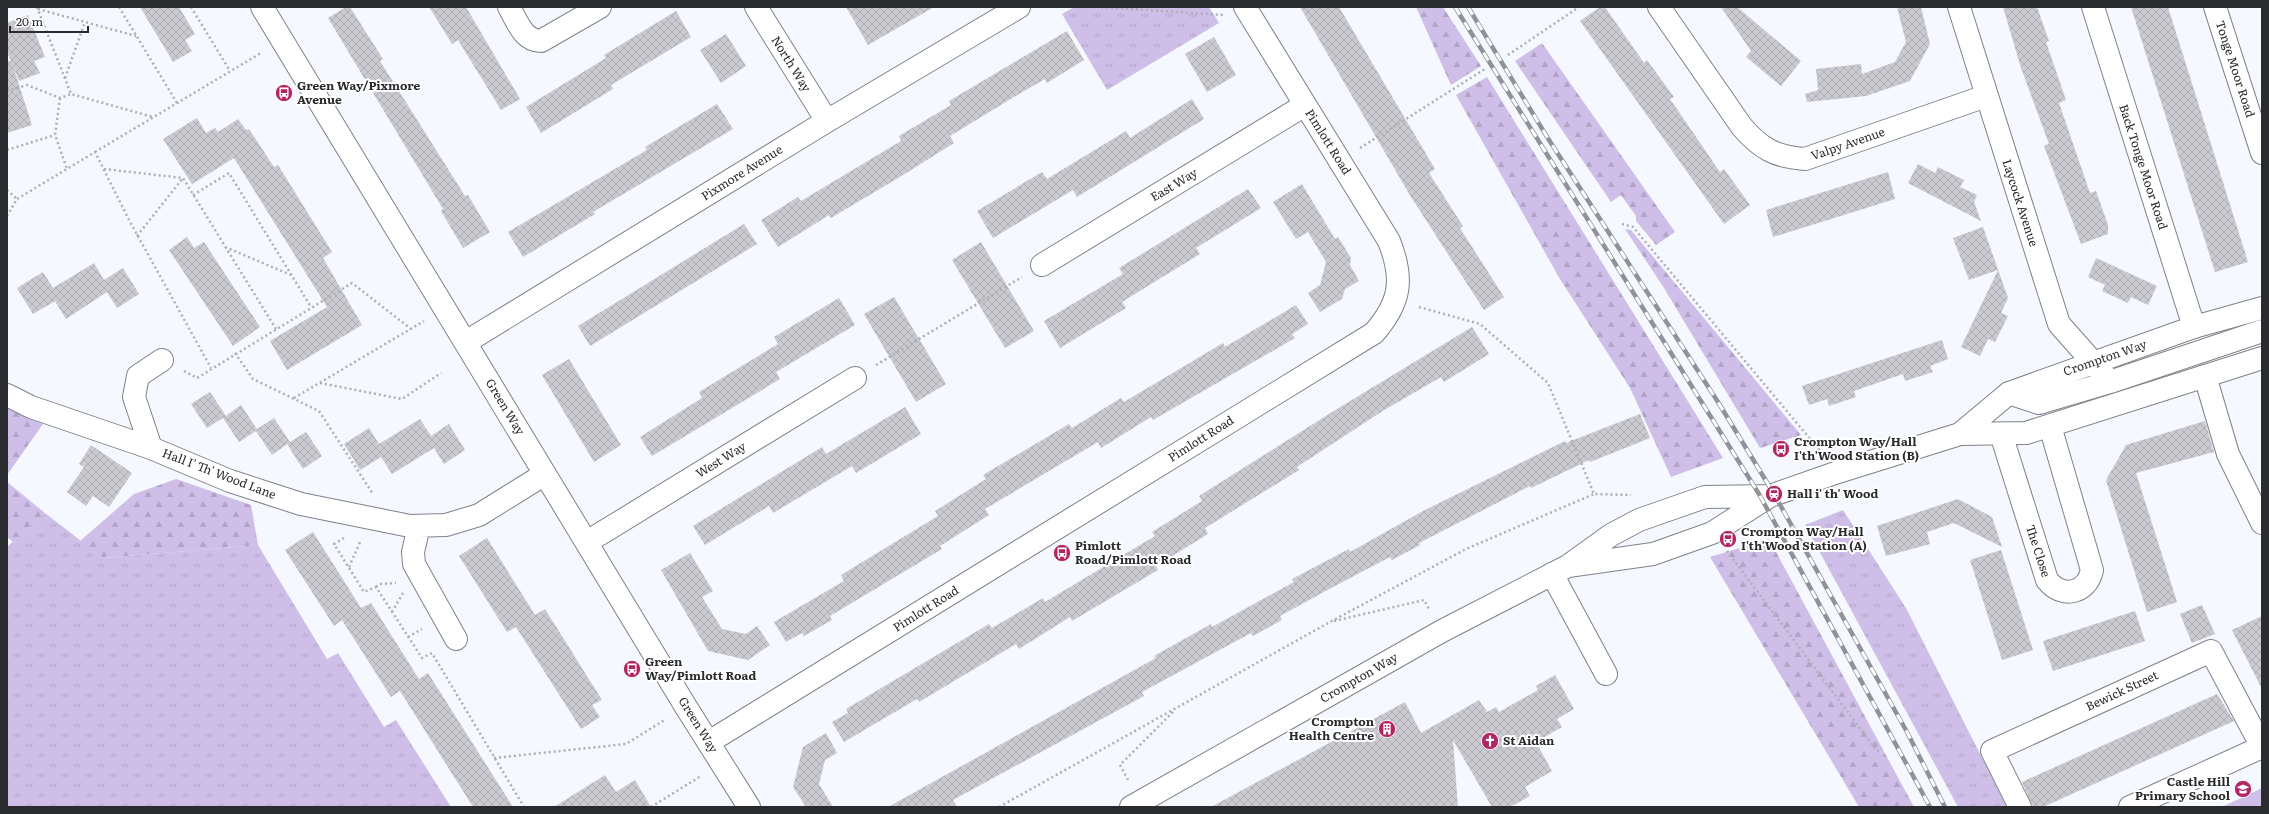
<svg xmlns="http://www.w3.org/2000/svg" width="2269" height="814" font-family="Literata,serif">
<defs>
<pattern id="grass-tufts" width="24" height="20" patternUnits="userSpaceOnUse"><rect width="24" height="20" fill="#cfbfe8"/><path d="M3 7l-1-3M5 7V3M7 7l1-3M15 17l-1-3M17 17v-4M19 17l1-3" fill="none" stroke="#b2a4c7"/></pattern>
<pattern id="forest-firs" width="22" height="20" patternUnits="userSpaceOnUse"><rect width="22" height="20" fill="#cfbfe8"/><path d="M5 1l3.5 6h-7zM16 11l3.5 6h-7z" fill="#b2a4c7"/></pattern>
<pattern id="building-cross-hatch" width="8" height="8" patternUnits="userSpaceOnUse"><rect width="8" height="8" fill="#cacad0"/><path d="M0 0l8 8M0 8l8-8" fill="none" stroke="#aeaeb3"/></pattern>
</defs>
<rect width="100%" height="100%" fill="#f5f8fe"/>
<path fill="url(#grass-tufts)" d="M 1074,7 L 1209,7 L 1219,23 L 1107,90 L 1062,14 Z
M 1843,510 L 1906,608 L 2007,807 L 1958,807 L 1805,525 Z
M 45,513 L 103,558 L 258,545 L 327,659 L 338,653 L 384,727 L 396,720 L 451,807 L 7,807 L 7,547 Z"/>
<path fill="url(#forest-firs)" d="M 1416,7 L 1443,7 L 1481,66 L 1451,85 Z
M 1542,43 L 1675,232 L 1656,245 L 1636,221 L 1636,216 L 1621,195 L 1611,202 L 1515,61 Z
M 1487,77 L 1723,458 L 1671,477 L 1630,388 L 1560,279 L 1456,95 Z
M 1625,229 L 1631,230 L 1801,435 L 1760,448 L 1664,288 Z
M 7,406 L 43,424 L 7,475 Z
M 176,479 L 251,505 L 258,545 L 103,558 L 80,541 L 134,494 Z
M 7,482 L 45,513 L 13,542 L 7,537 Z
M 1769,539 L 1914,807 L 1859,807 L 1710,557 Z"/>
<path fill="#cfbfe8" d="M 2262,788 L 2262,807 L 2222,807 Z"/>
<path fill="url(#building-cross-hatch)" d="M 140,7 L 179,7 L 195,34 L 185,40 L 192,51 L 173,62 Z
M 346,7 L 350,7 L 383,59 L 380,61 L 465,196 L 468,195 L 490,232 L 463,248 L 441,211 L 443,209 L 328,18 Z
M 429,7 L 466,7 L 520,99 L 501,110 L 458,40 L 452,44 Z
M 846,7 L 934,7 L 868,45 Z
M 1300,7 L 1339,7 L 1435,169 L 1429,173 L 1463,226 L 1460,228 L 1504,297 L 1484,310 L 1411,197 Z
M 1600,7 L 1605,7 L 1644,63 L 1647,60 L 1674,97 L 1670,99 L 1720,172 L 1724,169 L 1750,205 L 1724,224 L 1580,21 Z
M 1721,7 L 1737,7 L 1801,61 L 1781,86 L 1746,57 L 1751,51 Z
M 1897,7 L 1921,7 L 1930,44 L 1910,81 L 1866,96 L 1807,102 L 1805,94 L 1818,90 L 1816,69 L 1861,64 L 1862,74 L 1895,62 L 1906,42 Z
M 2003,7 L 2037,7 L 2049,41 L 2046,42 L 2066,100 L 2059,103 L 2090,193 L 2096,191 L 2108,225 L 2108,234 L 2081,244 L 2044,146 L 2049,144 L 2021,68 Z
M 2131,7 L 2168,7 L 2248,262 L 2215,272 Z
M 676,11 L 691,37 L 611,85 L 613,89 L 541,133 L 526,107 L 606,58 L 604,55 Z
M 28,15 L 45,57 L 34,61 L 40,73 L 19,81 L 12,63 L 32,125 L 7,133 L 7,61 L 11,61 L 7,52 L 7,23 Z
M 1067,31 L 1084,60 L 1047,83 L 1045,79 L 1014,97 L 950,136 L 954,143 L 903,175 L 831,218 L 829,215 L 778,247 L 761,220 L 798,197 L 801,201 L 901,141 L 899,136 L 951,105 L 949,101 Z
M 726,34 L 746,66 L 721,83 L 700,50 Z
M 1214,37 L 1236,75 L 1207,92 L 1185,54 Z
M 1192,99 L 1204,119 L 1077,197 L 1073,190 L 993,238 L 977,211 L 1042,172 L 1047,179 L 1126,131 L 1130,138 Z
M 717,104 L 733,129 L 593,212 L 595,214 L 523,257 L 508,232 L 647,150 L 645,147 Z
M 197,118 L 206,133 L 215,128 L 218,132 L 238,119 L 246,130 L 249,129 L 274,167 L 278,165 L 332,252 L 323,258 L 362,325 L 287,370 L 270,341 L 327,307 L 234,158 L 192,184 L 163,139 Z
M 1918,164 L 1935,173 L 1938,167 L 1964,180 L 1960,187 L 1977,195 L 1974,202 L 1981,221 L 1908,183 Z
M 1888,172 L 1895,199 L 1773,237 L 1766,210 Z
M 1302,184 L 1335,239 L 1338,237 L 1351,258 L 1350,265 L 1359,281 L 1345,289 L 1342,299 L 1320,312 L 1308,293 L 1320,285 L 1326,262 L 1308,232 L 1296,239 L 1273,202 Z
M 1248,189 L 1261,208 L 1196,248 L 1200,254 L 1122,302 L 1126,308 L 1060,348 L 1044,321 L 1123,274 L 1119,268 Z
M 744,224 L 757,244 L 590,346 L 578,326 Z
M 1983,227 L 2008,298 L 2001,313 L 2008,316 L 1995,342 L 1988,339 L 1980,356 L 1961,347 L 1998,270 L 1969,280 L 1953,238 Z
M 187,237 L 194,248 L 204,242 L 260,327 L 233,346 L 169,250 Z
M 981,242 L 1034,331 L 1005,348 L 952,260 Z
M 2096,258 L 2157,286 L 2148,305 L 2131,297 L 2128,303 L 2102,291 L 2105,285 L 2088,277 Z
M 94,263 L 104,280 L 123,268 L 139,294 L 117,308 L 107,292 L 66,319 L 55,301 L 33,314 L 17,288 L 43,272 L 53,288 Z
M 894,297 L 946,384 L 916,402 L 864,314 Z
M 839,298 L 855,325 L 776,372 L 780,379 L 652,456 L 640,437 L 702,398 L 699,392 L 778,344 L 774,337 Z
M 1296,305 L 1308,324 L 1292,334 L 1295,338 L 1153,420 L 1151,417 L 1101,448 L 1098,442 L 985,509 L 989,515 L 940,546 L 942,549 L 830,616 L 832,620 L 804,636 L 802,633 L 786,642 L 774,622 L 844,581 L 841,575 L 938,516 L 935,511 L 986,479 L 983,475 L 1069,424 L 1072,428 L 1121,398 L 1124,402 L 1223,343 L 1225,347 Z
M 1472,327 L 1489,354 L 1444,382 L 1441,377 L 1381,412 L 1297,467 L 1299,470 L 1205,528 L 1208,534 L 1156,566 L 1158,570 L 1072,621 L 1070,617 L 1019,649 L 1016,644 L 919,702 L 917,699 L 844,742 L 832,722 L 848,713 L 846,709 L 989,624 L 992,628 L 1043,598 L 1045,602 L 1155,536 L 1152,532 L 1202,501 L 1199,496 L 1337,409 Z
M 1942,340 L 1948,359 L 1930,366 L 1933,372 L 1905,381 L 1903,374 L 1854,391 L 1856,397 L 1829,406 L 1827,399 L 1809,405 L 1802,386 Z
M 569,359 L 621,445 L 594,462 L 542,375 Z
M 210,392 L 226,416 L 207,428 L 191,404 Z
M 241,405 L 257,429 L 274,418 L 290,442 L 272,455 L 256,431 L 239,442 L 223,418 Z
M 905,407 L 921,434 L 856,473 L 852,466 L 773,513 L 769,506 L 705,545 L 693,526 L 822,447 L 826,454 Z
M 1640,414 L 1650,438 L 1590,462 L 1589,460 L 1531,488 L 1530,486 L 1419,543 L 1420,545 L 1392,560 L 1390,557 L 1333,587 L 1280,616 L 1282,620 L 1253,636 L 1251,633 L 1142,692 L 1144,696 L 953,800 L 957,807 L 888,807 L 1156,658 L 1154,656 L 1211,624 L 1212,627 L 1294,582 L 1292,579 L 1349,549 L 1350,552 L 1423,511 L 1565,441 L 1566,443 Z
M 420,419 L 431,436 L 449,424 L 465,450 L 444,464 L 434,448 L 392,474 L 381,457 L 360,470 L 344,444 L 369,428 L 379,444 Z
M 2205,421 L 2214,452 L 2136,473 L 2177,602 L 2147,612 L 2106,480 L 2126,445 Z
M 306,432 L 322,456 L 303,469 L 287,444 Z
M 91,445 L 132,473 L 109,507 L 93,496 L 86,506 L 67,492 L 84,467 L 79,464 Z
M 1958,499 L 1992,517 L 2002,547 L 1954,523 L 1927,532 L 1930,544 L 1886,556 L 1877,526 Z
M 313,532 L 361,608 L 371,603 L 419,679 L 428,673 L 513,807 L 473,807 L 400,691 L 391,697 L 342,620 L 334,626 L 285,550 Z
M 487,538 L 535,615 L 545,609 L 602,700 L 592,705 L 600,717 L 581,729 L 516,627 L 507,632 L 459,556 Z
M 2001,550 L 2033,650 L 2002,660 L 1970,560 Z
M 690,553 L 713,591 L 702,597 L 722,629 L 746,634 L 757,626 L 770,645 L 748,660 L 708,651 L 661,570 Z
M 2202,605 L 2215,634 L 2192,643 L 2180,614 Z
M 2135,611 L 2145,641 L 2053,671 L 2043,641 Z
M 2262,616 L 2262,689 L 2232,630 Z
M 1555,675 L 1574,709 L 1557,719 L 1562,727 L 1536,742 L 1552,771 L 1525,787 L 1530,796 L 1510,807 L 1492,807 L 1453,740 L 1458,807 L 1211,807 L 1405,702 L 1421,733 L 1479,700 L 1487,712 L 1496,707 L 1499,712 L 1538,690 L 1536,686 Z
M 2217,694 L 2234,721 L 2043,807 L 2033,807 L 2022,782 Z
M 826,733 L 837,753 L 825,760 L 819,784 L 833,807 L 806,807 L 793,787 L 803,747 Z
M 605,775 L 616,792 L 635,780 L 651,807 L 554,807 Z"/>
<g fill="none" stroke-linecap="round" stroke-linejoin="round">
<defs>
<path id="minor" d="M 262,7 L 686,707 L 749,807
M 509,7 C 517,21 523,41 541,41 L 600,7
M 756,7 L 827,121
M 1659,7 L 1742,127 C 1761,149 1776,157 1805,159 L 1986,96
M 1959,7 L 2059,324 L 2106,377
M 2093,7 L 2194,327
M 1042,265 L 1305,105
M 466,342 L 827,121 L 1019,7
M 2205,376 L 2228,454 L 2262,523
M 7,395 L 31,407 L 151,448 L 230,481 L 301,504 L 410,526 L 446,525 L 479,515 L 545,474
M 2001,434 L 2047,580 C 2062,599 2087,594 2092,570 L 2050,426
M 151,448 L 134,397 L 138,376 L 162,360
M 419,526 L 413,552 L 414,564 L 456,639
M 587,542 L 855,378
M 1552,574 L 1606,674
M 709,742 L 1374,333 C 1401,302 1404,279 1389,241 L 1245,7
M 2020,807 L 1992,751 L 2211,651 L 2262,747
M 2130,807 L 2262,747"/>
<path id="major" d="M 2215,7 L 2262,153
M 2009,393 L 2039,403 L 2110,382 L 2262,331"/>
<path id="highway" d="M 1960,434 L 2009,393 L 2194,327 L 2262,308
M 1568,566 L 1653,554 L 1712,533 L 1770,496 L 1838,472 L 1960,434 L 2026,433 L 2262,358
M 1131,807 L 1442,631 L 1568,566 L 1611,535 L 1639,520 L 1705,497 L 1770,496"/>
</defs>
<use href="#minor" stroke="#7f8287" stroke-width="24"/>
<use href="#major" stroke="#7f8287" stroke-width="24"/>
<use href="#highway" stroke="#7f8287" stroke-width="24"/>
<path stroke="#acafb4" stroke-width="2.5" stroke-dasharray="2 3" stroke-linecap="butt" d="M 37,7 L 71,94 L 153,117
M 119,7 L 177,103
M 191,7 L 230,71
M 1101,7 L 1223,15
M 38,9 L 136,36
M 1508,55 L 1579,7
M 65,78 L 85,22
M 7,91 L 27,85 L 60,98 L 71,94
M 60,98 L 55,135 L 67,169
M 1360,148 L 1485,69
M 7,150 L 55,135
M 95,152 L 261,53
M 104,169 L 183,178 L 276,329
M 7,190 L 17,199
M 193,195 L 229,173 L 311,307
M 7,216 L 17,199 L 95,152 L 129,220 L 211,368
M 1622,224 L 1633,227 L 1821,452
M 137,236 L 183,178
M 225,247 L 291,275
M 1419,307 L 1480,324 L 1548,383 L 1594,494 L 1631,495
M 235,353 L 253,379 L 319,411 L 373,494
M 876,365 L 1022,277
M 184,371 L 197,378 L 352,283 L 411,329
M 320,383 L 402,399 L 441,373
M 294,398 L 424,321
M 344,538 L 334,544 L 364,592 L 376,587 L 422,658 L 432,653 L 524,807
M 1727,551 L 1877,751 L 1882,748
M 349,567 L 361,540
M 376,587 L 380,584 L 396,583
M 392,612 L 403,593
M 1334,621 L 1424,600 L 1430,611
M 408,637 L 422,629
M 494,758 L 626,744 L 666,719
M 1128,780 L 1120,765 L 1175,710
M 651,807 L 701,776
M 999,807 L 1330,622 L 1466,549 L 1594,494"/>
<use href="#minor" stroke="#fff" stroke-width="22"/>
<use href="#major" stroke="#fff" stroke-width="22"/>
<use href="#highway" stroke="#fff" stroke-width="22"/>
<defs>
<path id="rail" d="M 1455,7 L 1759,494 L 1930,807
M 1468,7 L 1549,140 L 1718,402 L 1774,494 L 1907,732 L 1945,807"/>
</defs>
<use href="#rail" stroke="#909297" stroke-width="4.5"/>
<use href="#rail" stroke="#fff" stroke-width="3" stroke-dasharray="9" stroke-linecap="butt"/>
</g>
<defs>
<symbol id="bus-disc" viewBox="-11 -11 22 22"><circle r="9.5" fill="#b02563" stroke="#fff"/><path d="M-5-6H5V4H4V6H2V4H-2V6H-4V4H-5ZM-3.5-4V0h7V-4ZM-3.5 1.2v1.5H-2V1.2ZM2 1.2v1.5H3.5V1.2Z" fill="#fff"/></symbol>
<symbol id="station-disc" viewBox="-11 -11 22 22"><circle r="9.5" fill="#b02563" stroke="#fff"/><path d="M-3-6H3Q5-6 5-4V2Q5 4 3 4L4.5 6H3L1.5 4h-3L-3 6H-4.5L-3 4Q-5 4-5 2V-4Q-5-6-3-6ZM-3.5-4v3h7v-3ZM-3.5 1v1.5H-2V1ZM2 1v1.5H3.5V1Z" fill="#fff"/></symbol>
<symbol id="building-disc" viewBox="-11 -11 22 22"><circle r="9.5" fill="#b02563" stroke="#fff"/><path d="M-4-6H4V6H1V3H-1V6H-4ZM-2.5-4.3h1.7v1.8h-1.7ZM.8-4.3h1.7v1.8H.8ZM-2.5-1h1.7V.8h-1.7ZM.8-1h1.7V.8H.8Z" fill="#fff"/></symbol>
<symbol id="church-disc" viewBox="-11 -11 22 22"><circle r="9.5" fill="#b02563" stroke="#fff"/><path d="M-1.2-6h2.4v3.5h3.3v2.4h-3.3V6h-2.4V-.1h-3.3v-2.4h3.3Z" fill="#fff"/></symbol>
<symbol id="school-disc" viewBox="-11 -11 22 22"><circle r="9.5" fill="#b02563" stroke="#fff"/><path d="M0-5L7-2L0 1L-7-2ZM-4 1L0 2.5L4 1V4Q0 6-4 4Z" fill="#fff"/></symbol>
</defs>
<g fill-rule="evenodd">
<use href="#bus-disc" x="274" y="83" width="20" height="20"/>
<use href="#bus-disc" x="1771" y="439" width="20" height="20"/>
<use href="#station-disc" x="1764" y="484" width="20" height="20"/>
<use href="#bus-disc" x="1718" y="529" width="20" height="20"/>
<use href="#bus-disc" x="1052" y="543" width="20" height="20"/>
<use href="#bus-disc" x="622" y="659" width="20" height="20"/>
<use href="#building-disc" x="1377" y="719" width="20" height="20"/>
<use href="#church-disc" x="1480" y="731" width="20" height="20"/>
<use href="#school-disc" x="2233" y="779" width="20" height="20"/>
</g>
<g text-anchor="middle" stroke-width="4" stroke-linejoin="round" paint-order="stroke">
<g font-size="12" fill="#2a2b2e" stroke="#fff">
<text transform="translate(791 64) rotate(58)" y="4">North Way</text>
<text transform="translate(2235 69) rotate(72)" y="4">Tonge Moor Road</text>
<text transform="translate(1328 142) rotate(58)" y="4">Pimlott Road</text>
<text transform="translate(1848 144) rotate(-19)" y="4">Valpy Avenue</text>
<text transform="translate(2143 167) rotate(72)" y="4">Back Tonge Moor Road</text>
<text transform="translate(742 173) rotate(-32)" y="4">Pixmore Avenue</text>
<text transform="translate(1174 185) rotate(-31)" y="4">East Way</text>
<text transform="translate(2020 203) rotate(72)" y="4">Laycock Avenue</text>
<text transform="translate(2105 358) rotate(-19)" y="4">Crompton Way</text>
<text transform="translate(505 407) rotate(59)" y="4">Green Way</text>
<text transform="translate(1201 439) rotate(-32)" y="4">Pimlott Road</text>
<text transform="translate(721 460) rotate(-32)" y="4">West Way</text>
<text transform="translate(219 474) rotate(21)" y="4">Hall I' Th' Wood Lane</text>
<text transform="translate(2038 551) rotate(72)" y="4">The Close</text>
<text transform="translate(926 609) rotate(-32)" y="4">Pimlott Road</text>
<text transform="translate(1359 678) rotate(-30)" y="4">Crompton Way</text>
<text transform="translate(2122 691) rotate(-25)" y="4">Bewick Street</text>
<text transform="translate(698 725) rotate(58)" y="4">Green Way</text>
</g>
<g font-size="12" font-weight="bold" fill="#2a2b2e" stroke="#fff" text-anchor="start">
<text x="297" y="90">Green Way/Pixmore<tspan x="297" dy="14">Avenue</tspan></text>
<text x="1794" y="446">Crompton Way/Hall<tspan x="1794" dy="14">I'th'Wood Station (B)</tspan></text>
<text x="1787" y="498">Hall i' th' Wood</text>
<text x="1741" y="536">Crompton Way/Hall<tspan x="1741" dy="14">I'th'Wood Station (A)</tspan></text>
<text x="1075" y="550">Pimlott<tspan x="1075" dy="14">Road/Pimlott Road</tspan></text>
<text x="645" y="666">Green<tspan x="645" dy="14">Way/Pimlott Road</tspan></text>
<text x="1374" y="726" text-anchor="end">Crompton<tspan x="1374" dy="14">Health Centre</tspan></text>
<text x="1503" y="745">St Aidan</text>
<text x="2230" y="786" text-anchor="end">Castle Hill<tspan x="2230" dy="14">Primary School</tspan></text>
</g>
</g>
<rect width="2269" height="814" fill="none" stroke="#2a2b2e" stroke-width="16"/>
<path d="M10 26v6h78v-6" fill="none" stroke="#2a2b2e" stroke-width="2"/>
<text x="16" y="26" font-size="12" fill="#2a2b2e" stroke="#ffffff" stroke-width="3" paint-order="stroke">20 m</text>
</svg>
